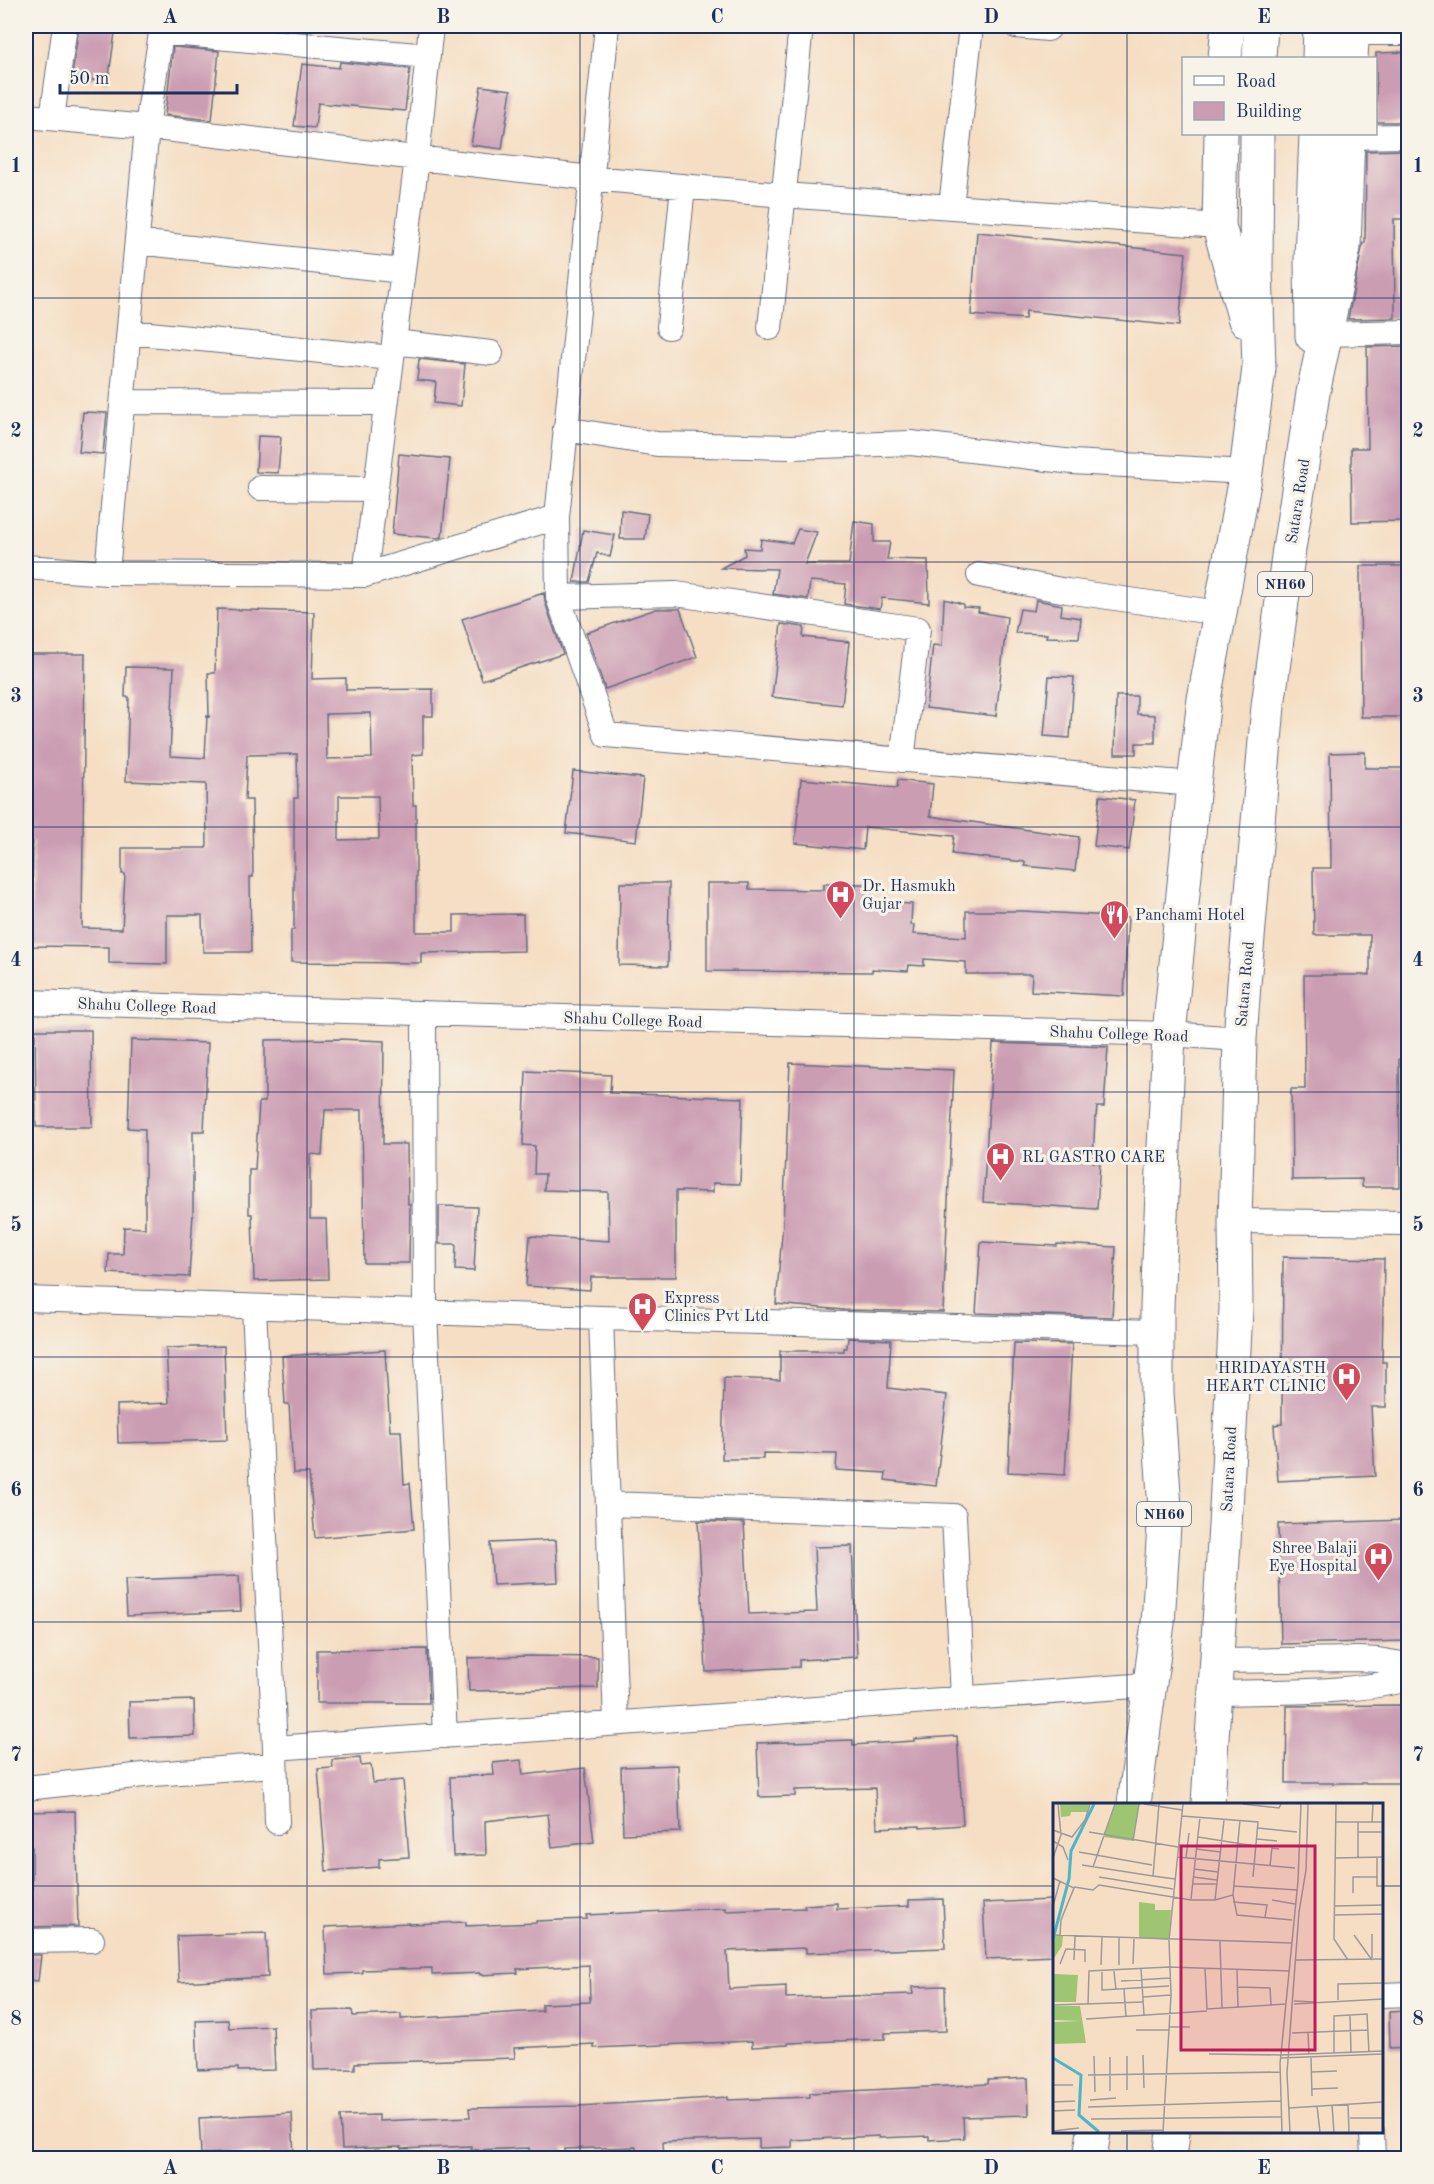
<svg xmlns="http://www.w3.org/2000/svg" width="1434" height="2184" font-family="'Old Standard TT',serif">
<rect width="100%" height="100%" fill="#f7f3e8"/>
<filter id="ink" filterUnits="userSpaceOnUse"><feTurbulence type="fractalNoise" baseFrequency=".0167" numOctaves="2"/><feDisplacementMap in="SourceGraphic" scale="12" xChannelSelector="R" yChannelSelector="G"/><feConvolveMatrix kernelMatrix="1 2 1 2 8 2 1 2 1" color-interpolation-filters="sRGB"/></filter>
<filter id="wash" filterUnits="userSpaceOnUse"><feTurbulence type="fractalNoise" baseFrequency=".008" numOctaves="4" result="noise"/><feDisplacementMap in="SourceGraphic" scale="24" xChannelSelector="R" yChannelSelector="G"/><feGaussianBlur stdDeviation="1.35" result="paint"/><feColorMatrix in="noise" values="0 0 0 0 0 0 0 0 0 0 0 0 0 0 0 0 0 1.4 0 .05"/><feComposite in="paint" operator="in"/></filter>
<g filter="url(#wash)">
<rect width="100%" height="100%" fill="#f5dec3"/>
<g id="blocks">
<path fill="#cb9db2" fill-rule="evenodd" d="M 79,26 L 116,26 L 108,82 L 72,77 Z
M 173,47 L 219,51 L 212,120 L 165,115 Z
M 1408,52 L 1408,122 L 1376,122 L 1376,53 Z
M 340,62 L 410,69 L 405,111 L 318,103 L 315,128 L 294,126 L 302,64 L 339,68 Z
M 481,86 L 511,90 L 502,149 L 471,145 Z
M 1407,150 L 1407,219 L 1394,219 L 1395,318 L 1348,319 L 1363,243 L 1365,243 L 1366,151 Z
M 977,232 L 1186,253 L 1179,326 L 1026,311 L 1025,319 L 971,315 Z
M 1408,346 L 1408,521 L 1352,522 L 1351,448 L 1368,448 L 1367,347 Z
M 419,359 L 465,364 L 461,406 L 434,403 L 436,382 L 417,380 Z
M 83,412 L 107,413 L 103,454 L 79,452 Z
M 258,436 L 281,437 L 278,473 L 256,472 Z
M 399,454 L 450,459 L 442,537 L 437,538 L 392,534 Z
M 621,510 L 648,514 L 645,539 L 620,539 Z
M 854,521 L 874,524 L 874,542 L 890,542 L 887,559 L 928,560 L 929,603 L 882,598 L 880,609 L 844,604 L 846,584 L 810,581 L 808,599 L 773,594 L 777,569 L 721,568 L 745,555 L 744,548 L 760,549 L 761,539 L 792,543 L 798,529 L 817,532 L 805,564 L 849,564 Z
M 583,530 L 615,535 L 610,557 L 597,553 L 589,582 L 574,582 Z
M 1360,566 L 1408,566 L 1408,717 L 1361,717 Z
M 544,593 L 545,602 L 563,654 L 482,680 L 462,619 Z
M 944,599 L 963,604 L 963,607 L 979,608 L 978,612 L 1007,617 L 996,716 L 926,708 L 933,645 L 942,646 Z
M 1036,600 L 1062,605 L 1061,615 L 1081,618 L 1079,638 L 1046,637 L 1047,634 L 1015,633 L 1020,609 L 1034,611 Z
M 217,609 L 314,612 L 312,679 L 346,678 L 346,690 L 433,689 L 433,716 L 423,716 L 423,754 L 412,755 L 413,805 L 416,805 L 416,932 L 454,932 L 454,915 L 523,914 L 524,951 L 421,953 L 421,963 L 291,962 L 291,930 L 294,930 L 294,798 L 298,798 L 297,754 L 247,755 L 245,800 L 252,800 L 253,877 L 250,877 L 251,952 L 203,952 L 202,915 L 167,915 L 167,964 L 109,963 L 109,947 L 31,946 L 33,842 L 28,841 L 30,741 L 27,741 L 27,654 L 85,654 L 82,928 L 122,929 L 125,874 L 122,874 L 122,848 L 206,848 L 207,845 L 206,784 L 126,781 L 129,697 L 125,697 L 126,667 L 174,668 L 170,756 L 205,758 L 207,716 L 209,717 L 208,673 L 215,673 ZM 371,713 L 372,758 L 327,759 L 326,714 ZM 339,796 L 378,796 L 379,839 L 339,840 Z
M 656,609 L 680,609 L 697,657 L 605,689 L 586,633 Z
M 781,624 L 804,627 L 803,637 L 849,642 L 842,705 L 772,697 Z
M 1049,676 L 1074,677 L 1070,738 L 1044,736 Z
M 1116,696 L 1137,696 L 1137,714 L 1155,715 L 1155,743 L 1136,743 L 1136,754 L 1115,754 Z
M 1365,752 L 1365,768 L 1408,768 L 1408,1059 L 1399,1059 L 1400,1187 L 1362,1187 L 1362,1179 L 1292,1180 L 1291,1089 L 1305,1089 L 1304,975 L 1370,975 L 1370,935 L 1314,935 L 1313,868 L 1331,868 L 1330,753 Z
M 573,771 L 643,778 L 636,841 L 566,833 Z
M 801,779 L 897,788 L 898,780 L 933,784 L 930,816 L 1079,837 L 1075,871 L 1025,866 L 1025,862 L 952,854 L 954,836 L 865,827 L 863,850 L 795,843 Z
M 1100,796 L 1135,800 L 1129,850 L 1094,846 Z
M 620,883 L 669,883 L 668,966 L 619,965 Z
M 707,883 L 749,883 L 749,889 L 824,890 L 824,884 L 872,884 L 872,902 L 912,904 L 911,925 L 914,925 L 913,934 L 966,937 L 966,911 L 1023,911 L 1128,917 L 1124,996 L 1031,991 L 1032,974 L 966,974 L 966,962 L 924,959 L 924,966 L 909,965 L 908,971 L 872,969 L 872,972 L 707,971 Z
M 35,1030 L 91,1030 L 92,1127 L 36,1127 Z
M 339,1039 L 384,1041 L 383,1144 L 407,1144 L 408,1204 L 410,1204 L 409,1263 L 364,1263 L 362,1110 L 325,1110 L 322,1155 L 310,1154 L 310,1219 L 326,1219 L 328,1279 L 254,1281 L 252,1214 L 249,1214 L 249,1170 L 255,1170 L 259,1102 L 265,1102 L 265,1040 Z
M 131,1040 L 208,1043 L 204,1131 L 193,1131 L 193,1214 L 189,1277 L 108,1273 L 109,1254 L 123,1254 L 124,1227 L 145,1228 L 145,1129 L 128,1128 Z
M 993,1043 L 1108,1047 L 1104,1107 L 1097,1107 L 1096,1117 L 1095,1117 L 1093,1162 L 1100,1162 L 1097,1209 L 983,1202 Z
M 790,1063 L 954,1070 L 943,1312 L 844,1310 L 776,1304 L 783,1223 Z
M 526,1071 L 611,1075 L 610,1093 L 743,1098 L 740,1184 L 713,1183 L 713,1192 L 676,1191 L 676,1277 L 591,1277 L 590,1290 L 526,1286 L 530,1236 L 609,1241 L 608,1192 L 544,1190 L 545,1174 L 534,1174 L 535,1146 L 523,1145 Z
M 439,1206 L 477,1207 L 474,1271 L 455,1270 L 456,1244 L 439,1244 Z
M 981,1242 L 1057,1246 L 1057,1244 L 1116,1247 L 1112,1317 L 976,1313 Z
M 1283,1257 L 1384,1259 L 1382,1362 L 1386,1362 L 1386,1407 L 1371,1407 L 1375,1476 L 1278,1481 L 1274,1425 L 1282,1424 Z
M 848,1338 L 891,1340 L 888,1388 L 947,1395 L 936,1486 L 885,1480 L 886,1473 L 836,1470 L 837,1454 L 763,1453 L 763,1459 L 722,1459 L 724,1378 L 780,1380 L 780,1351 L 844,1351 L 844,1348 L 847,1348 Z
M 1014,1343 L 1072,1344 L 1065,1475 L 1008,1472 Z
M 224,1346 L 227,1440 L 118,1443 L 117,1405 L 169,1403 L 166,1348 Z
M 385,1350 L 390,1431 L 401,1431 L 404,1484 L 410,1483 L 414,1529 L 315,1538 L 309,1473 L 293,1473 L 289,1404 L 285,1404 L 282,1356 Z
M 1408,1520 L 1408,1641 L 1281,1644 L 1278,1524 Z
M 698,1521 L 744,1523 L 749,1614 L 817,1612 L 814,1547 L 852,1546 L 857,1657 L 799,1660 L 799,1667 L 706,1672 Z
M 556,1540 L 558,1582 L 493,1585 L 490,1543 Z
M 239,1576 L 241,1611 L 127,1616 L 125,1580 Z
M 427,1649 L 429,1703 L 317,1703 L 317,1650 Z
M 528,1656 L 598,1657 L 598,1688 L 469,1691 L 468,1658 Z
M 194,1700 L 195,1736 L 130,1738 L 129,1702 Z
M 1400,1705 L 1399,1783 L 1286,1783 L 1287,1706 Z
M 957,1736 L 963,1825 L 920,1828 L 920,1826 L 877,1828 L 875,1788 L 795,1790 L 795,1796 L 759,1797 L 757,1743 L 853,1740 L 853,1745 L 914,1741 L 914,1739 Z
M 360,1758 L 361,1766 L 371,1765 L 373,1783 L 403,1780 L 409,1857 L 379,1859 L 379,1867 L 326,1871 L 318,1769 L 333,1768 L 332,1760 Z
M 521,1760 L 523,1775 L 585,1768 L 594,1842 L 552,1847 L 548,1814 L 485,1821 L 486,1855 L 453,1856 L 450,1777 L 494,1775 L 493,1763 Z
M 678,1765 L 680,1832 L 623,1834 L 621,1767 Z
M 75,1811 L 78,1926 L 26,1927 L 26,1888 L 32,1888 L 32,1847 L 26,1847 L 26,1812 Z
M 943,1899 L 945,1948 L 806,1953 L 806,1948 L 727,1951 L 729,1989 L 786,1986 L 786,1998 L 913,1994 L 912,1987 L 945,1986 L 946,2031 L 885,2033 L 885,2039 L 788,2043 L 788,2045 L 752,2047 L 752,2041 L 594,2048 L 594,2044 L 514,2048 L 515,2058 L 355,2063 L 355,2069 L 314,2070 L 312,2011 L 352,2010 L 353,2016 L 401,2014 L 401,2019 L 542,2011 L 542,2004 L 590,2002 L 589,1965 L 517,1969 L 518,1973 L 480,1975 L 480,1973 L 432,1975 L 432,1968 L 362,1970 L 362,1973 L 327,1974 L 325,1927 L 409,1923 L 409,1924 L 466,1922 L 466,1926 L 536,1923 L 536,1921 L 587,1919 L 586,1915 L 726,1908 L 726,1911 L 805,1908 L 804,1905 L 837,1903 L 837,1909 L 909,1906 L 909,1900 Z
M 1052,1900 L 1054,1956 L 986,1959 L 983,1903 Z
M 266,1933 L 268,1977 L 179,1982 L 177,1936 Z
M 26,1955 L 41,1955 L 38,1981 L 26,1980 Z
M 1408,2010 L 1408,2047 L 1390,2048 L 1389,2011 Z
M 228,2020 L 229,2028 L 273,2026 L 275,2070 L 238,2071 L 238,2068 L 198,2070 L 196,2021 Z
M 1028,2078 L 1029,2115 L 963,2117 L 964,2138 L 929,2140 L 929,2136 L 879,2138 L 879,2136 L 792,2140 L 792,2147 L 759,2148 L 759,2139 L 663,2142 L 664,2158 L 636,2158 L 636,2147 L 564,2149 L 564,2155 L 530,2156 L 529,2148 L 471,2150 L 471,2146 L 401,2149 L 401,2147 L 342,2149 L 340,2116 L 379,2115 L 379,2121 L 470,2117 L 469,2108 L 579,2106 L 728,2097 L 728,2100 L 810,2097 L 810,2093 L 988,2084 L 988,2080 Z
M 292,2113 L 294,2158 L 270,2158 L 270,2152 L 201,2154 L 199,2118 Z"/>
</g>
</g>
<g filter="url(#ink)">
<use href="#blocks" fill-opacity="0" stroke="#676c81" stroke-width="1.5"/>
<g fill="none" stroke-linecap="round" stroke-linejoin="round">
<defs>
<path id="minor" d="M 1016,26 L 1048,29
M 161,32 L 428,56
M 1352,33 L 1408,33
M 26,116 L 147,127 L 591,178 L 783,195 L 1219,226
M 52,118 L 65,26
M 1348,137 L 1408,136
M 951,207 L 971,26
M 137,242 L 403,271
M 669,327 L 683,186
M 770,328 L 801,26
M 129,332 L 392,358
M 1326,334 L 1408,332
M 394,342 L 491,353
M 123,402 L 386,403
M 565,429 L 657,444 L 791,447 L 911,443 L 1073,462 L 1246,472
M 260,488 L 375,489
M 557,517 L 558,597 L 606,735 L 1194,784
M 26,567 L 107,573 L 365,575 L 557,517 L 607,26
M 107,573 L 147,127 L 162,26
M 365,575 L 417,158 L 431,26
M 979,575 L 1067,591 L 1219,613
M 558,597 L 676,594 L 918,629 L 902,760
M 26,1002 L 1169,1034 L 1240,1039
M 424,1013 L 425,1312 L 445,1736
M 1235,1221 L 1408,1223
M 26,1299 L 601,1318 L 1157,1332
M 254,1307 L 275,1748 L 1149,1685
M 601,1318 L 616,1723
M 608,1504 L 954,1516 L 963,1698
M 1217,1661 L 1360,1659 L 1378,1660 L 1408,1665
M 1215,1693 C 1277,1691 1349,1694 1408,1679
M 275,1751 L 277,1822
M 26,1788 L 153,1774 L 275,1765
M 26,1941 L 92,1940
M 1382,1995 L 1408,1994
M 1372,2132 L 1373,2158"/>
<path id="highway" d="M 1225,58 L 1228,26
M 1259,58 L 1261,26
M 1319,58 L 1320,26
M 1351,58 L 1353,26
M 1221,134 L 1219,226 L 1245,320
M 1312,336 L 1311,259 L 1316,134
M 1134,1804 L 1158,1623 L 1165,1508 L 1157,1393 L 1157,1307 L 1169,1034 L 1194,784 L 1204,699 L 1246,472 L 1259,368 L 1256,269 L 1257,134
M 1208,1804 L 1226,1509 L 1236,1309 L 1235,1221 L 1240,1039 L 1244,984 L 1268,706 L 1289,549 L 1313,393 L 1344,248 L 1348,134
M 1090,2158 L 1094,2132
M 1170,2158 L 1173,2132"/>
</defs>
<use href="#minor" stroke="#676c81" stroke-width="26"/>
<use href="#highway" stroke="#676c81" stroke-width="35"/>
<use href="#minor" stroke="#fff" stroke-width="24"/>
<use href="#highway" stroke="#fff" stroke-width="33"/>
</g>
</g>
<path fill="none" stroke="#1b2f5e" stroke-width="1.5" stroke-opacity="0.55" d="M 307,26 L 307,2158M 580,26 L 580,2158M 854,26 L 854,2158M 1127,26 L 1127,1804M 26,298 L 1408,298M 26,562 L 1408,562M 26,827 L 1408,827M 26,1092 L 1408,1092M 26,1357 L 1408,1357M 26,1622 L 1408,1622M 26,1886 L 1054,1886M 1382,1886 L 1408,1886M 1127,2132 L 1127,2158"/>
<defs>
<symbol id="hospital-pin" viewBox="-11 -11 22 30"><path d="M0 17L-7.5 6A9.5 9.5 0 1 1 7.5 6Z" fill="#d1495b" stroke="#f7f3e8"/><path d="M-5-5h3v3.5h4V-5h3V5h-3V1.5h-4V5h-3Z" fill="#fff"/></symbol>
<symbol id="restaurant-pin" viewBox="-11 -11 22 30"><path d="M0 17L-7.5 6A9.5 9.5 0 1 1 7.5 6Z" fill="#d1495b" stroke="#f7f3e8"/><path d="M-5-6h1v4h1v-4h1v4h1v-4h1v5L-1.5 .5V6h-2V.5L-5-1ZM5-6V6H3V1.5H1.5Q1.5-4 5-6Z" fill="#fff"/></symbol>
</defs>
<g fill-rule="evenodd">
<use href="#hospital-pin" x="824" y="878" width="33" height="45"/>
<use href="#restaurant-pin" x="1098" y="898" width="33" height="45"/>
<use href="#hospital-pin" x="984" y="1140" width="33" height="45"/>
<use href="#hospital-pin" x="626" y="1290" width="33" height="45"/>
<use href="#hospital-pin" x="1330" y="1360" width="33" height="45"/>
<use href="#hospital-pin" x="1362" y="1540" width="33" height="45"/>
</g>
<g text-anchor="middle" stroke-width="6" stroke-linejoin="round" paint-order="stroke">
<g fill="#f7f3e8" stroke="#5d6a87" stroke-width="1.5">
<rect x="1258" y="572" width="54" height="24" rx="4.5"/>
<rect x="1137" y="1502" width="54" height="24" rx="4.5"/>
</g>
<g font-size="15" font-weight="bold" fill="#1b2f5e">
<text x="1285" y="589">NH60</text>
<text x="1164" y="1519">NH60</text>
</g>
<g font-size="16" fill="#1b2f5e" stroke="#f7f3e8">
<text transform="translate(1297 501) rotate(-81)" y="6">Satara Road</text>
<text transform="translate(1244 984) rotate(-85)" y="6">Satara Road</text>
<text transform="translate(147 1005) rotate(2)" y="6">Shahu College Road</text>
<text transform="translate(633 1019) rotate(2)" y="6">Shahu College Road</text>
<text transform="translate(1119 1033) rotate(2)" y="6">Shahu College Road</text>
<text transform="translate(1228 1469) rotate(-87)" y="6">Satara Road</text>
</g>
<g font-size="16" fill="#1b2f5e" stroke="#f7f3e8" text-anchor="start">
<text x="862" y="891">Dr. Hasmukh<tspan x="862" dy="18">Gujar</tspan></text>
<text x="1135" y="920">Panchami Hotel</text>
<text x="1022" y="1162">RL GASTRO CARE</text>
<text x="664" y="1303">Express<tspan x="664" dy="18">Clinics Pvt Ltd</tspan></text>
<text x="1326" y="1373" text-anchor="end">HRIDAYASTH<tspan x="1326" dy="18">HEART CLINIC</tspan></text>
<text x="1357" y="1553" text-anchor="end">Shree Balaji<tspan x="1357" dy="18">Eye Hospital</tspan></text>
</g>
</g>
<g transform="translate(1053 1803)">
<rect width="330" height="330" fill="#f5dec3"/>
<path d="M 7,1 L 36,1 L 34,9 L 18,9 L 17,13 L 8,14 ZM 62,1 L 86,1 L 80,38 L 51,34 ZM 86,99 L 102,101 L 102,107 L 118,107 L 116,137 L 86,135 ZM 0,132 L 10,132 L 9,143 L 1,155 L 1,171 L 25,172 L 23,199 L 0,199 ZM 0,203 L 27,203 L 33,240 L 0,241 L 0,219 L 27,218 L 0,217 Z" fill="#9ec672"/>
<path fill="none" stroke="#4bb6c8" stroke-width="3" d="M 0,136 L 16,76 L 18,48 L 41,1M 0,255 L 28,272 L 26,312 L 46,329"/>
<path fill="none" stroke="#9e989b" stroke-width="1.5" d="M 91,1 L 129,7M 106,1 L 100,73 L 122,76M 190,1 L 226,5 L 228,1M 283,1 L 281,136 L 295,157M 129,13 L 205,19 L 200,74M 282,19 L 330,19M 305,19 L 305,55M 319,19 L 320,1M 205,25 L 244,29M 0,27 L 19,34 L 32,17 L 37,1M 36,29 L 125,44M 305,29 L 330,29M 145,34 L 202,43M 204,36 L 224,38M 0,38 L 10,44 L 15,57M 80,38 L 86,1M 143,46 L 168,49M 26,49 L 99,62M 124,54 L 242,65M 324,54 L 324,83 L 330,83M 0,55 L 8,32 L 5,1M 133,55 L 136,30M 282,55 L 330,54M 29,62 L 100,73M 217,63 L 219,45 L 226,46M 40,64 L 62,1M 141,66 L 165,69M 46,74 L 120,86M 140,74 L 164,77M 0,75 L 21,85 L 8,117 L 7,132M 139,81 L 164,81M 181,83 L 244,87M 21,84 L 40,87 L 46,82 L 138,97 L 162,97 L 180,92 L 187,17M 300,90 L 300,74 L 324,74M 180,92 L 184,112 L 239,117M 138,96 L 147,14M 162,97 L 171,17M 219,97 L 242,101M 180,99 L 214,102 L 212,114M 0,103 L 7,78M 282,103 L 330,102M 281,112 L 330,111M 0,132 L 238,140M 301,132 L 319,157M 167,138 L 169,205M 319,155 L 319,131M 21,157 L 22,133M 243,157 L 330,156M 7,161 L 13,146 L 32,147 L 32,159M 80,161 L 81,136M 48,162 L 49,134M 66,162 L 66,134M 152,165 L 154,206 L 233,201M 88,166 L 91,212M 184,167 L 185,204M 61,168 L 63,187M 49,169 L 49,187 L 116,183M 68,178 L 117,175M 185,184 L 217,185 L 218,202M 71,186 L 73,214M 90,194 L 118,192M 285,197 L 285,181 L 330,180M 241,198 L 261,199M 241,201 L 330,196M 0,202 L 91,199M 35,202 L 36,168 L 116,164 L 236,168M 297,212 L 298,249M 33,216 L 154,208M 116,224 L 137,224M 83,227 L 116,227M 255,229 L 256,251M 239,230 L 315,227M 281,250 L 281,213 L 314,211 L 316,250M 156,251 L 228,252M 90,252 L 91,285M 228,252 L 330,248M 41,253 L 42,289M 74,253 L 74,287M 57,254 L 57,288M 258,254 L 259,293M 228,255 L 330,251M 258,269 L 284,268M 35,272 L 227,269M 0,282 L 20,282M 259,286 L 285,285M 37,297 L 63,295M 0,299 L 22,298M 295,301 L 296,329M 279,302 L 281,329M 264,303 L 267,329M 35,304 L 228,298M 236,305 L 330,299M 0,308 L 22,307M 297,315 L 330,315M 38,316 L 228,314M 0,328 L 26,325M 68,328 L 110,327M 110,329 L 118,192 L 116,137 L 130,1M 229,329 L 227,261 L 245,78 L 248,1M 237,329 L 234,270 L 246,109 L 253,67 L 255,1"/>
<path fill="#c2185b" fill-opacity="0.15" stroke="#c2185b" stroke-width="3" d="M 128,43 L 262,43 L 262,247 L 128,247 Z"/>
<rect width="330" height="330" fill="none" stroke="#1b2f5e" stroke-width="3"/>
</g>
<rect width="1434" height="2184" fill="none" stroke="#f7f3e8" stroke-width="66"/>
<rect x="1182" y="57" width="195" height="78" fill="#f7f3e8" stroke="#9fa5b1" stroke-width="1.5"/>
<rect x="1194" y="76" width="30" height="9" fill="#ffffff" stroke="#9fa5b1" stroke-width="1.5"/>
<text x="1236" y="87" font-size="18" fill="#1b2f5e">Road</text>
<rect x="1194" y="102" width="30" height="18" fill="#cb9db2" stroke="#9fa5b1" stroke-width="1.5"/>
<text x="1236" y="117" font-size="18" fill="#1b2f5e">Building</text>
<path d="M60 84v9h177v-9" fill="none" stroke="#1b2f5e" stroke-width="3"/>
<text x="69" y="84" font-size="18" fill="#1b2f5e" stroke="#f7f3e8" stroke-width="4.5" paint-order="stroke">50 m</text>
<rect x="33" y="33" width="1368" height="2118" fill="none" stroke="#1b2f5e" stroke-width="2"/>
<g font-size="20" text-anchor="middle" font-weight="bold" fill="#1b2f5e">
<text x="170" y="23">A</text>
<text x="443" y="23">B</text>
<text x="717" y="23">C</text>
<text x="991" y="23">D</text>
<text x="1264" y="23">E</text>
<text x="16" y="172">1</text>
<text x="1418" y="172">1</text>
<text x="16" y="437">2</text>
<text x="1418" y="437">2</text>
<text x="16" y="702">3</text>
<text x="1418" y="702">3</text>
<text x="16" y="966">4</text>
<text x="1418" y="966">4</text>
<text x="16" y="1231">5</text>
<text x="1418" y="1231">5</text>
<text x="16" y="1496">6</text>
<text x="1418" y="1496">6</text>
<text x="16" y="1761">7</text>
<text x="1418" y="1761">7</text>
<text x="16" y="2025">8</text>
<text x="1418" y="2025">8</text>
<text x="170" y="2174">A</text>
<text x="443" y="2174">B</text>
<text x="717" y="2174">C</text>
<text x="991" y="2174">D</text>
<text x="1264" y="2174">E</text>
</g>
</svg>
